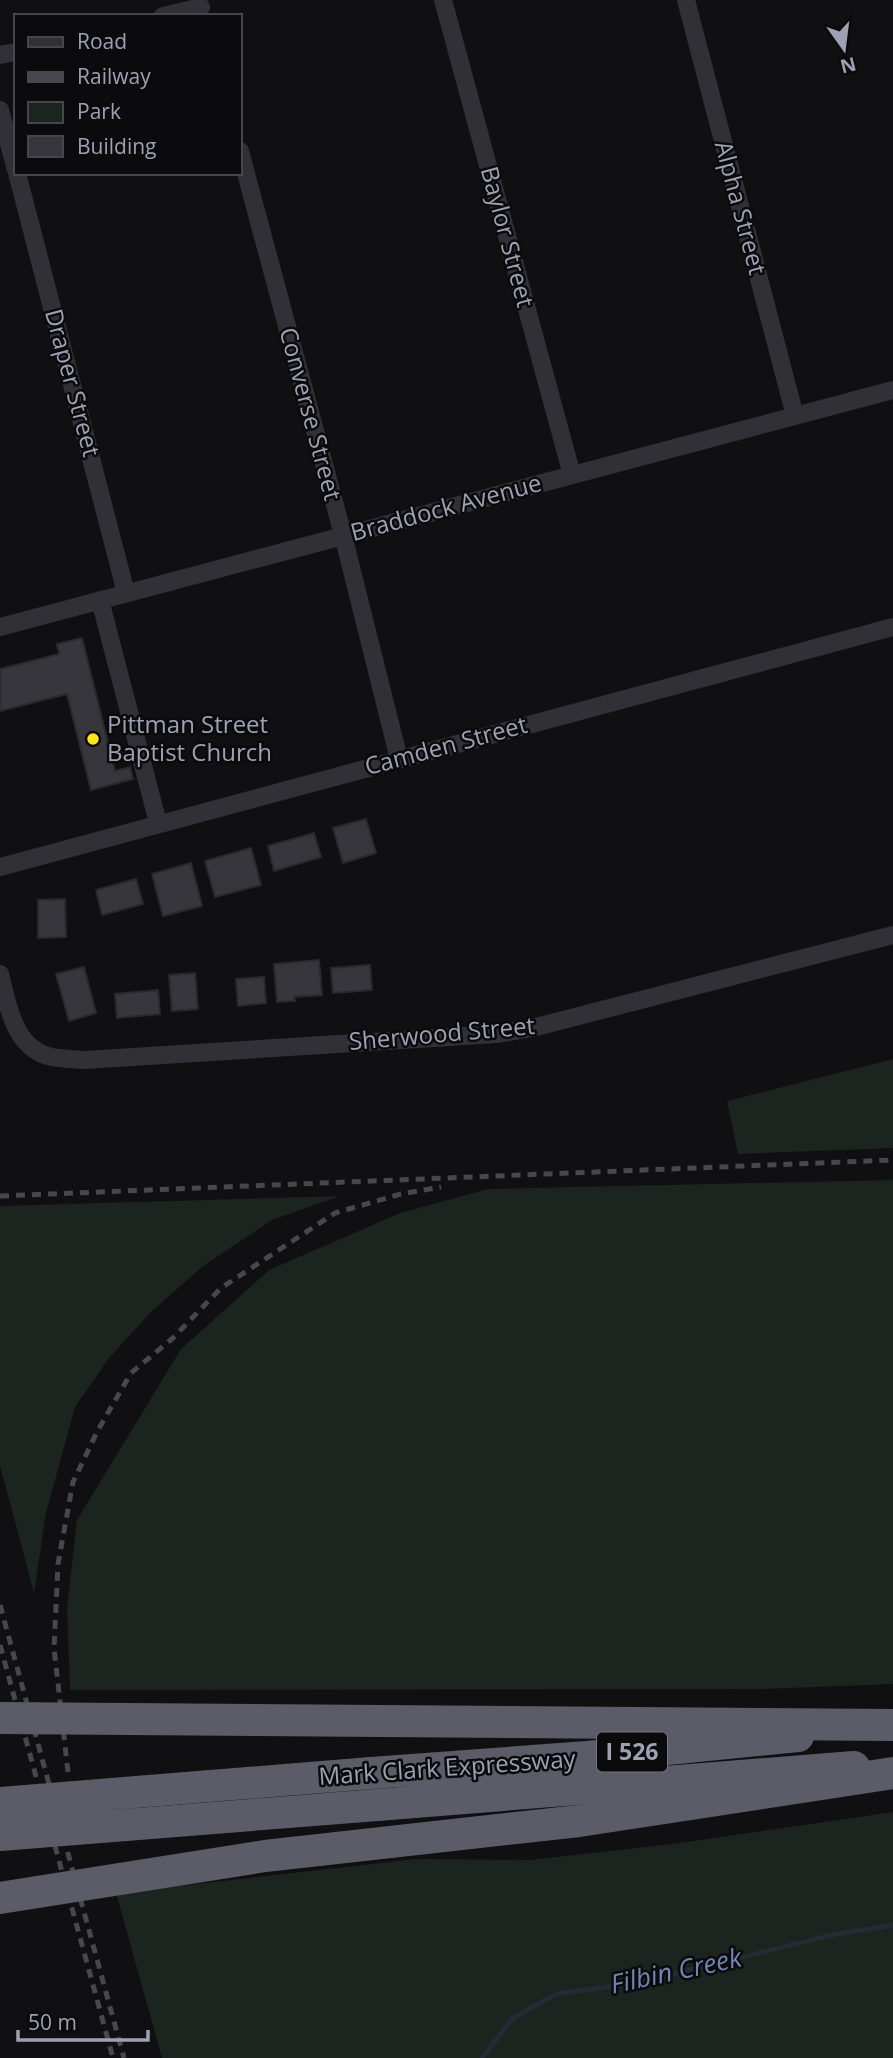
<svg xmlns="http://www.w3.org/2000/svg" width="893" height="2058" font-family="'Open Sans',sans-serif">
<rect width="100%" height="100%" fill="#100f11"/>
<path fill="#1b241e" d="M 893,1059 L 893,1148 L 738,1154 L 727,1101 Z
M 893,1180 L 893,1684 L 763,1689 L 70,1690 L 67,1608 L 77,1520 L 181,1349 L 269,1270 L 400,1213 L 488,1189 Z
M 340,1196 L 272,1220 L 203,1266 L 150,1313 L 109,1358 L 75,1407 L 46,1513 L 34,1593 L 0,1466 L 0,1206 Z
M 893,1812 L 893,2058 L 162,2058 L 116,1893 L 416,1859 L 529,1860 L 672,1844 Z"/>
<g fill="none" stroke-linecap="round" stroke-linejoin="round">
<path stroke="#252a35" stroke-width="5" d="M 482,2058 L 513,2018 L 556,1994 L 641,1982 L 836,1934 L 893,1925"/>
</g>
<path fill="#37363c" stroke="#2a292d" stroke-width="2" d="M 82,638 L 115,771 L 130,767 L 133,779 L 91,790 L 67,694 L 0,711 L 0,669 L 59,654 L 57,644 Z
M 366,819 L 376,853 L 343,863 L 333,828 Z
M 314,833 L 321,857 L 274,871 L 268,846 Z
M 251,848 L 261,885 L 215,897 L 205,861 Z
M 191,863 L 202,906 L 163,916 L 152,874 Z
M 136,879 L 143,904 L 102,915 L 96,890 Z
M 65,899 L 66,937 L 38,938 L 38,900 Z
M 319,960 L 322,995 L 294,997 L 295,1001 L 277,1002 L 274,964 Z
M 370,965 L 372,990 L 333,993 L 331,968 Z
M 84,967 L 96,1013 L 69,1021 L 56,974 Z
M 195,973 L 198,1009 L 172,1011 L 169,975 Z
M 264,977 L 266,1003 L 238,1006 L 236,979 Z
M 158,990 L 160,1014 L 117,1018 L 115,994 Z"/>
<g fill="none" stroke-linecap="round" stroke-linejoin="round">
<path stroke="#303036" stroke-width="18" d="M 443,0 L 572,475
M 686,0 L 795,416
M 163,16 L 201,7
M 0,55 L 16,52
M 0,110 L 16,170
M 240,151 L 343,535 L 399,759
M 17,173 L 126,593
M 100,600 L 158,823
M 0,627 L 893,390
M 0,867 L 893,627
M 0,974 C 8,1006 14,1049 52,1057 C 62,1059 74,1059 85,1060 L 497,1034 L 532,1028 L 893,935"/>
<path stroke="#5b5c68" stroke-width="32" d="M 371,1773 L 587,1757 L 798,1736
M 377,1805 L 854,1767"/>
<path stroke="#47474f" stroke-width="5" stroke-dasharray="9 7" stroke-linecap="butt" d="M 0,1196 L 893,1160
M 0,1605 L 124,2058
M 0,1645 L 113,2058
M 68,1772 L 54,1648 L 58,1564 L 73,1482 L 98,1430 L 131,1373 L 173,1338 L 221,1288 L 335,1213 L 401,1194 L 441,1187"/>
<path stroke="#5b5c68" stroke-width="32" d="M 0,1718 L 893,1725
M 0,1803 L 371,1773
M 0,1835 L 377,1805
M 0,1898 L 265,1856 L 579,1821 L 893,1773"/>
</g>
<circle fill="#ffe419" stroke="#0b0a0c" stroke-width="2.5" cx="93" cy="739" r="7"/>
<g text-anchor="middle" stroke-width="5" stroke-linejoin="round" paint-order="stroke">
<rect fill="#0b0a0c" stroke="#737481" stroke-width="2" x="597" y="1732.5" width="70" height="39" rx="5"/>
<g font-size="23" font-weight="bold" fill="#9fa1b3">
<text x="632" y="1760">I 526</text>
</g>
<g font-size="24" fill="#9fa1b3" stroke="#0b0a0c">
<text transform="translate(740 208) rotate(75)" y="8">Alpha Street</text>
<text transform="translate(507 237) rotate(75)" y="8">Baylor Street</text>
<text transform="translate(72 383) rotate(75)" y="8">Draper Street</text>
<text transform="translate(310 414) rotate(75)" y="8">Converse Street</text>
<text transform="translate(446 508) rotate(-15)" y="8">Braddock Avenue</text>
<text transform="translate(446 746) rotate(-15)" y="8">Camden Street</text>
<text transform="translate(442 1034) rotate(-5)" y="8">Sherwood Street</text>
<text transform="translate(447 1768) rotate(-4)" y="8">Mark Clark Expressway</text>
</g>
<g font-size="24" fill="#9fa1b3" stroke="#0b0a0c" text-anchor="start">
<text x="107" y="733">Pittman Street<tspan x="107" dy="28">Baptist Church</tspan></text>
</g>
<g font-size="26" font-style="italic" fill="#7186b3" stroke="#0b0a0c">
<text transform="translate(676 1971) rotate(-12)" y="9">Filbin Creek</text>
</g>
</g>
<rect x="14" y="14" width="228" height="161" fill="#0b0a0c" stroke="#46464f" stroke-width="2"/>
<rect x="28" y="37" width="35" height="10" fill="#303036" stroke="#46464f" stroke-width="2"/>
<text x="77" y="49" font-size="21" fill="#9fa1b3">Road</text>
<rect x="28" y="72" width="35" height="10" fill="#47474f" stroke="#46464f" stroke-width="2"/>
<text x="77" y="84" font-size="21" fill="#9fa1b3">Railway</text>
<rect x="28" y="102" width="35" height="21" fill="#1b241e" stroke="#46464f" stroke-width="2"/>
<text x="77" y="119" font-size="21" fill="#9fa1b3">Park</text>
<rect x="28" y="136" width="35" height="21" fill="#37363c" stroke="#46464f" stroke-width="2"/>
<text x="77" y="154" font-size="21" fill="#9fa1b3">Building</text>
<g transform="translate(844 49) rotate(166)" stroke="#0b0a0c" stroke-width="5" paint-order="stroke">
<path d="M0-5L12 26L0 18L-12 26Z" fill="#9fa1b3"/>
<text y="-10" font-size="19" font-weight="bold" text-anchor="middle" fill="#9fa1b3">N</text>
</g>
<path d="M18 2030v10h130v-10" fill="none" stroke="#9fa1b3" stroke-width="3.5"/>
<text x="28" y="2030" font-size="21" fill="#9fa1b3" stroke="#0b0a0c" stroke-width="5" paint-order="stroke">50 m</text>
</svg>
